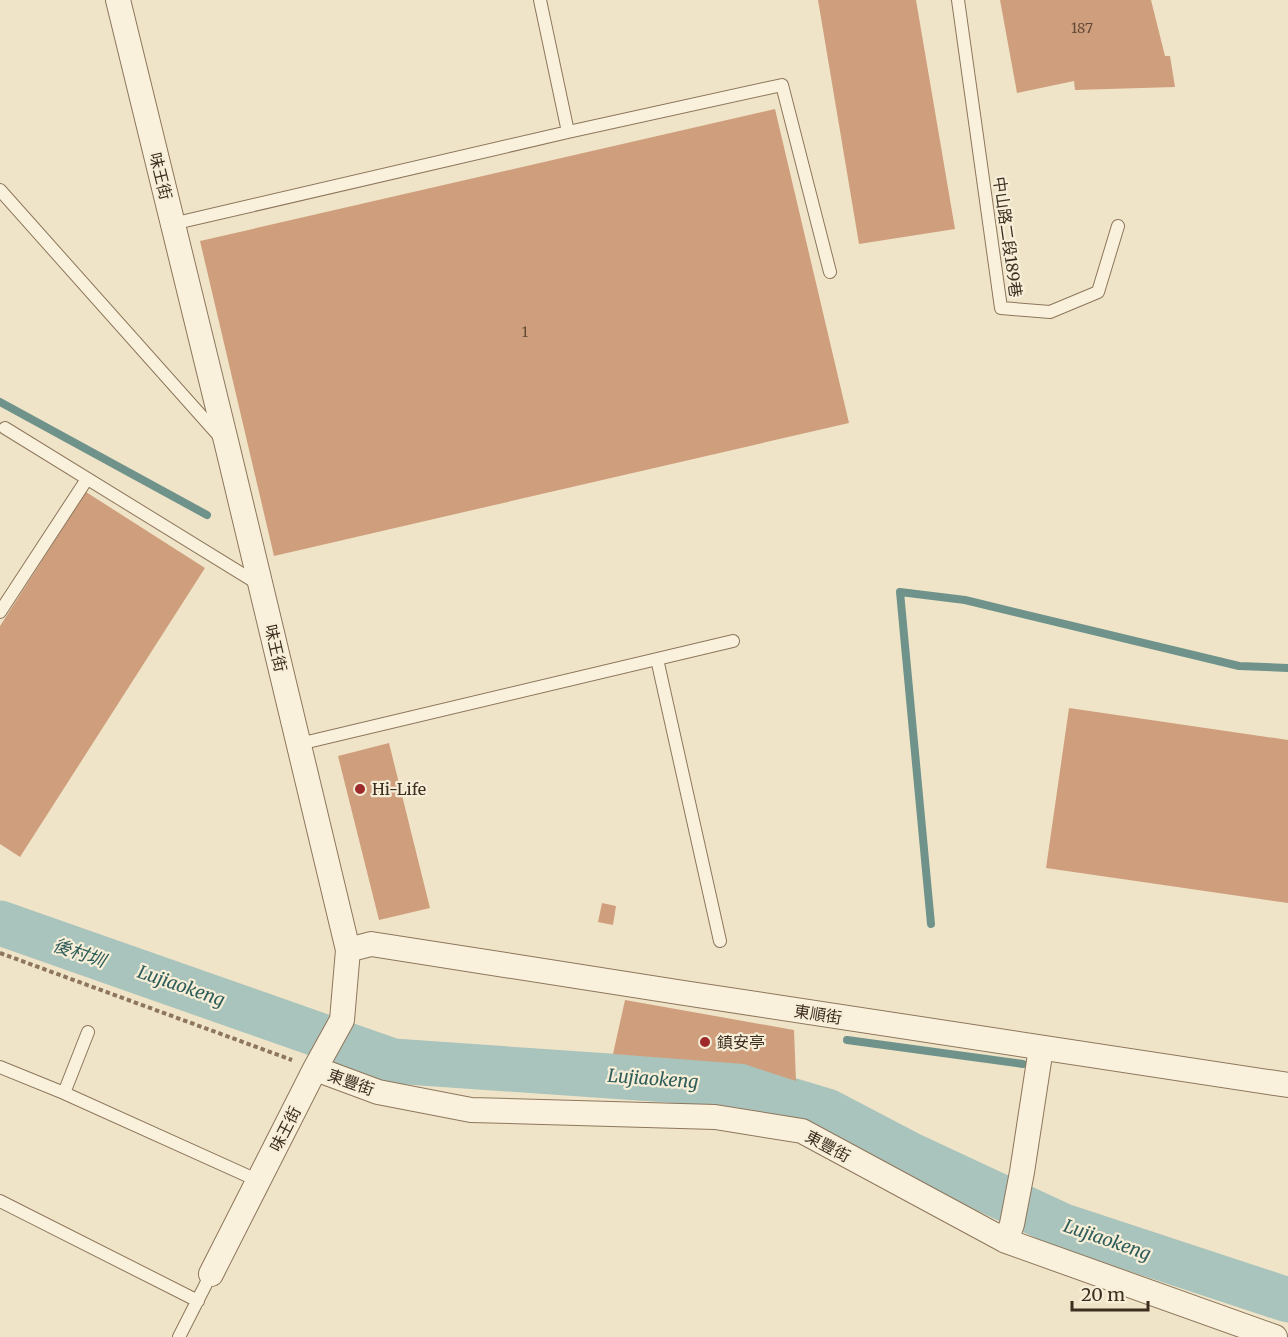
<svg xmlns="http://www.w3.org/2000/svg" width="1288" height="1337" font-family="Merriweather,'Noto Sans TC',serif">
<rect width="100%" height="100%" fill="#f0e4c8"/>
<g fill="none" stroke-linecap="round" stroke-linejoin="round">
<path stroke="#6f938a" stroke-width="8" d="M 0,402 L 207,515
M 931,924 L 900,592 L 965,600 L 1239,666 L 1288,668
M 0,941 L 284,1039
M 847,1040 L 1023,1064"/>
<path stroke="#a9c4bc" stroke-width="45" d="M 0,923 L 393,1061 L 740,1085 L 827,1111 L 911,1155 L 1061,1225 L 1288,1300"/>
</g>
<path fill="#cf9f7d" d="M 818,0 L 916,0 L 955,229 L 859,244 Z
M 1000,0 L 1151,0 L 1165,56 L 1170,56 L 1175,87 L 1075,90 L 1074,81 L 1017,93 Z
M 775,109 L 849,423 L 274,556 L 200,241 Z
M 86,492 L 205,568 L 20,857 L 0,844 L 0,626 Z
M 1069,708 L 1288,740 L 1288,903 L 1046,868 Z
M 389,743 L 430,908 L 379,920 L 338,756 Z
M 602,903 L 616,906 L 613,925 L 598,922 Z
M 625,1000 L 794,1030 L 796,1081 L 744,1064 L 613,1054 Z"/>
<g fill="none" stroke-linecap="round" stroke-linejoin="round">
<defs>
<path id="lane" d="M 540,0 L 568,132
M 958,0 L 1001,308 L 1050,312 L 1098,292 L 1118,226
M 0,190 L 221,438
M 172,224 L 568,132 L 782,85 L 830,272
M 5,428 L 260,585
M 0,612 L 87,479
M 657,659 L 720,941
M 299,744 L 733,641
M 0,1067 L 64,1093 L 259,1181
M 64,1093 L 88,1032
M 0,1201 L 198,1301
M 179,1337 L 211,1274"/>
<path id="street" d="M 118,0 L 227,445 L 348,950 L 342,1020 L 316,1067 L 211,1274
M 348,950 L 371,944 L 684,993 L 1288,1085
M 316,1069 L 378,1092 L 471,1110 L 715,1117 L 802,1131 L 1006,1241 L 1275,1337
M 1006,1241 L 1012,1224 L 1022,1172 L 1041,1048"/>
</defs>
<use href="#lane" stroke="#8d765c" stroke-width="14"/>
<use href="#street" stroke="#8d765c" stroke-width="26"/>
<path stroke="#8d765c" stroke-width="4" stroke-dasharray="4.5 3" stroke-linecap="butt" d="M 0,953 L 292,1060"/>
<use href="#lane" stroke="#faf1dc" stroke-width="12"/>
<use href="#street" stroke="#faf1dc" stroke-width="24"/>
</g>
<g fill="#9e2a2b" stroke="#f7eed8" stroke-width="2">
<circle cx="360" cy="789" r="6"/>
<circle cx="705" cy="1042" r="6"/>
</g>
<g text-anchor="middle" stroke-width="4.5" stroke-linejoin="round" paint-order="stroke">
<g font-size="14" fill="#624a37">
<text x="1082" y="33">187</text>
<text x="525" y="337">1</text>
</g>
<g font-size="16" fill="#3d2e20" stroke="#f7eed8">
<text transform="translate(161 176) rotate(76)" y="6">味王街</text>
<text transform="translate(1008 237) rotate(82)" y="6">中山路二段189巷</text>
<text transform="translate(276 648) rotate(77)" y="6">味王街</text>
<text transform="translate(818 1014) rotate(9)" y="6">東順街</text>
<text transform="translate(351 1082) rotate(20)" y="6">東豐街</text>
<text transform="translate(285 1129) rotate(-63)" y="6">味王街</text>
<text transform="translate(828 1146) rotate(28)" y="6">東豐街</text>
</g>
<g font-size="16" fill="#3d2e20" stroke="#f7eed8" text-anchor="start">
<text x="372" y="795">Hi-Life</text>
<text x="717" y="1048">鎮安亭</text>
</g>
<g font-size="18" font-style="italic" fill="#2f5d5a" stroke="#f7eed8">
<text transform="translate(79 953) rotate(19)" y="6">後村圳</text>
<text transform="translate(181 986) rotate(19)" y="6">Lujiaokeng</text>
<text transform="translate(653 1079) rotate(4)" y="6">Lujiaokeng</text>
<text transform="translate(1107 1240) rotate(19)" y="6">Lujiaokeng</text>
</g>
</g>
<path d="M1072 1301v9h76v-9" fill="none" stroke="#3d2e20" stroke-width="3"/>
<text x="1081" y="1301" font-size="18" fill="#3d2e20" stroke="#f7eed8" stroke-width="4.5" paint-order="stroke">20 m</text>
</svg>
